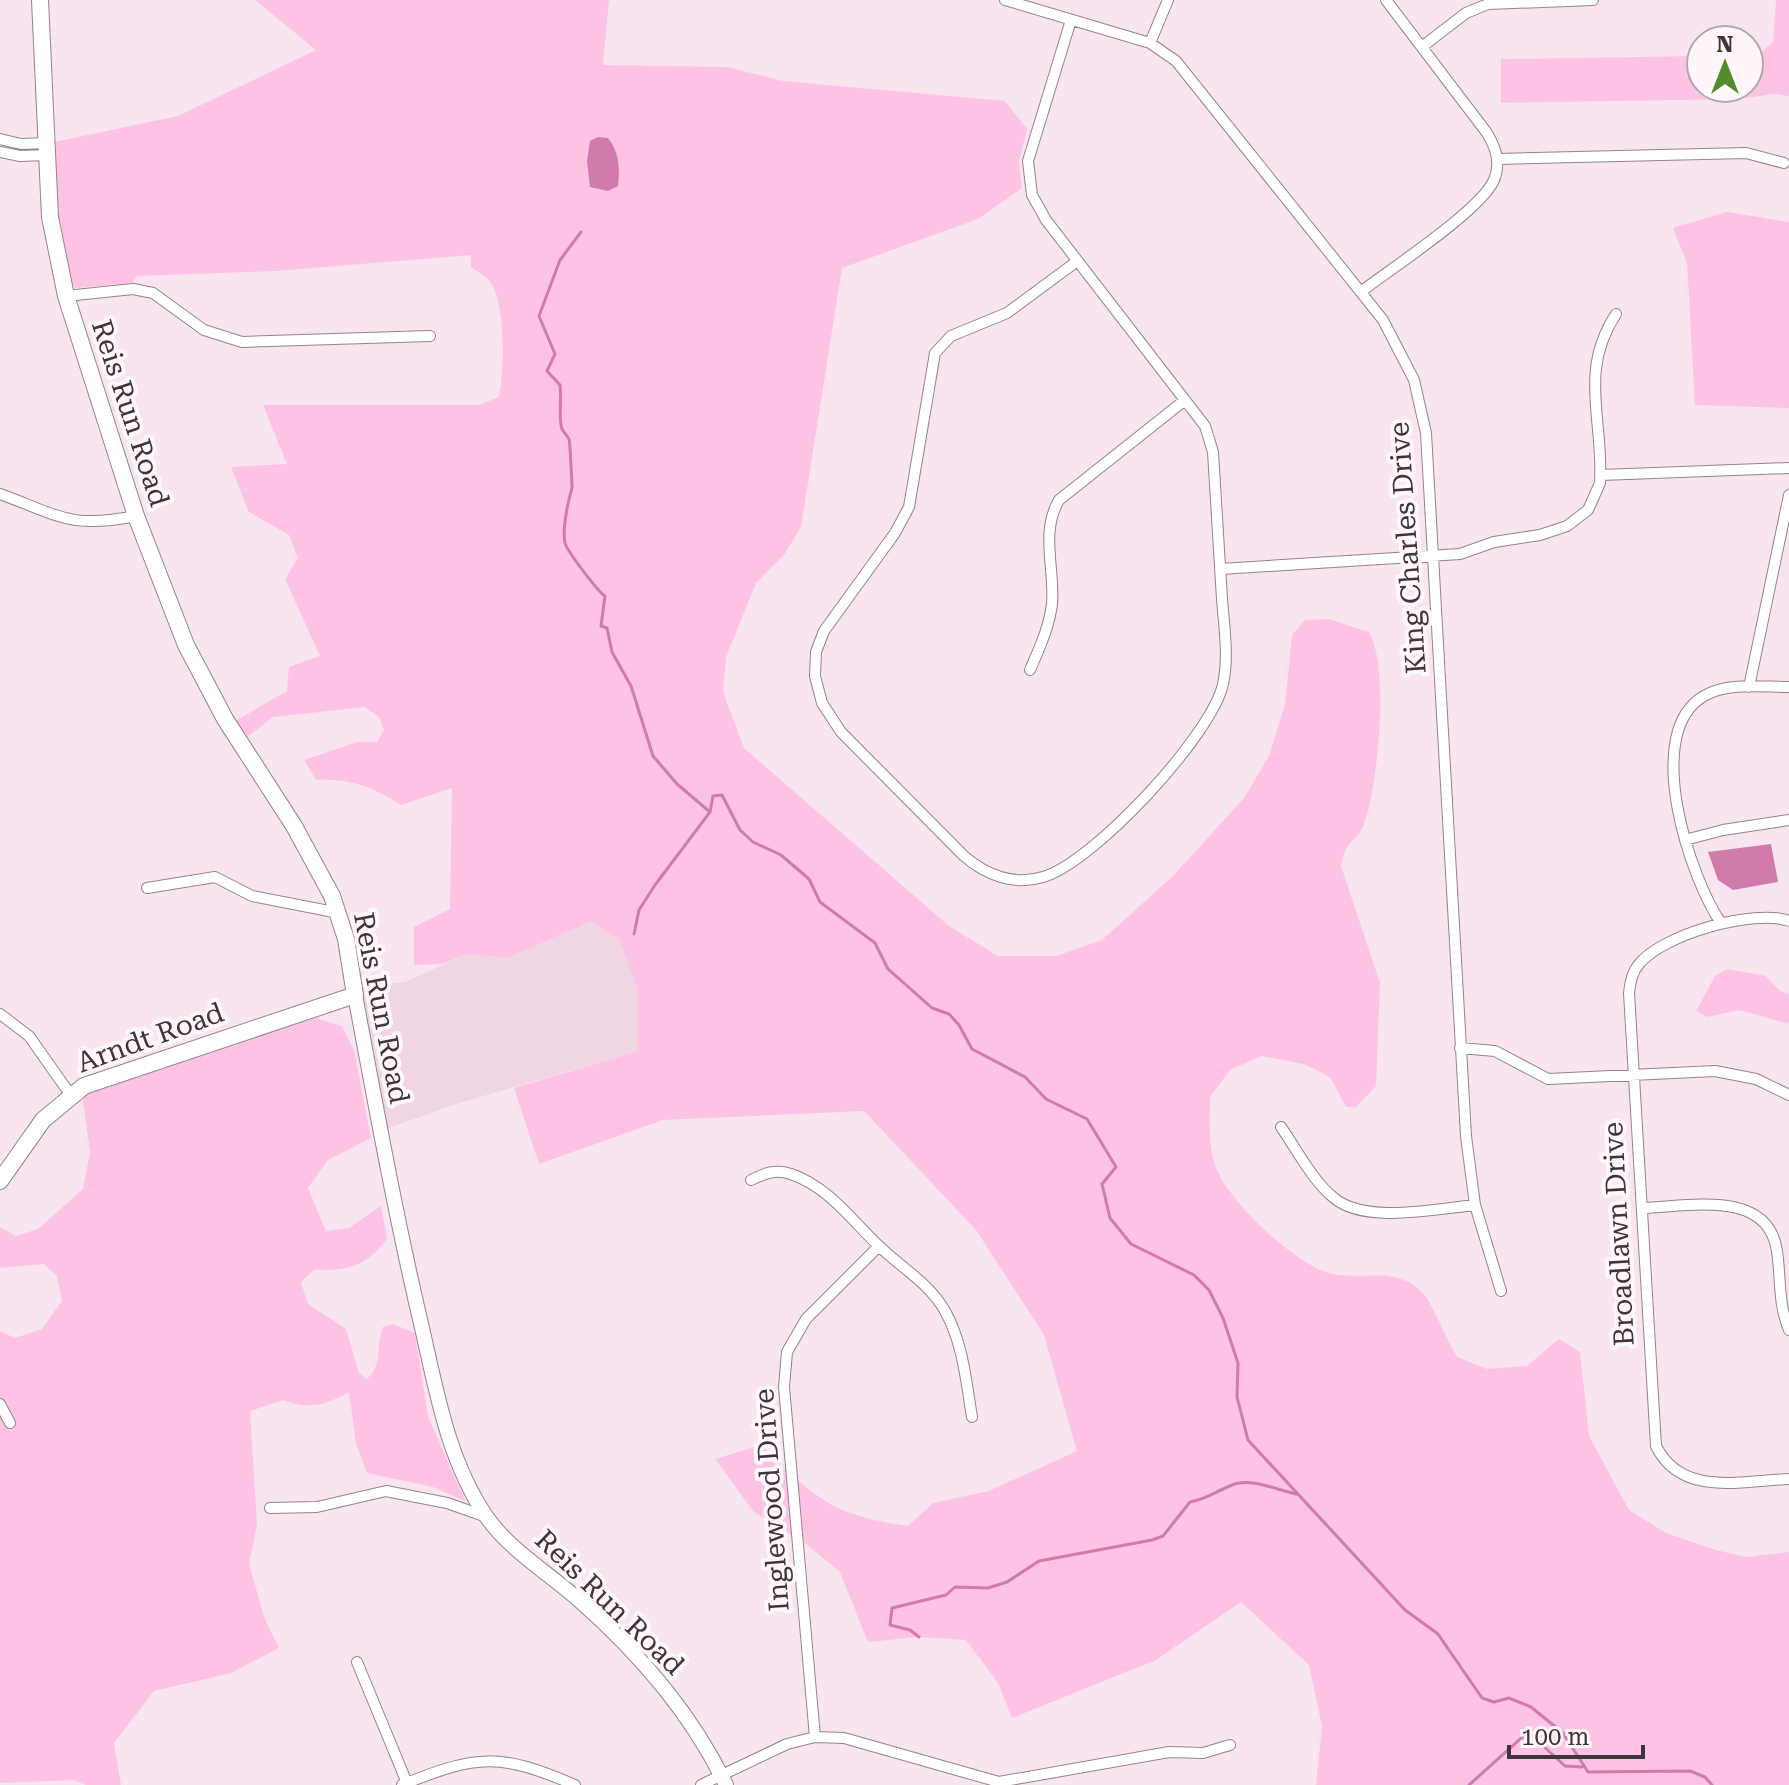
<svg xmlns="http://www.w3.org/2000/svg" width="1789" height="1785" font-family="'Roboto Serif',serif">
<rect width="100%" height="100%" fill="#f9e5f0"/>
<path fill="#f0d5e3" d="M 592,921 L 619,939 L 638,991 L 638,1051 L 456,1104 L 386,1129 L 360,986 L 405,982 L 467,954 L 508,958 Z"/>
<path fill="#fec3e3" d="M 255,0 L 609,0 L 603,65 L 727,67 L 783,81 L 1005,101 L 1027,129 L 1019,162 L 1022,188 L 978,219 L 842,268 L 801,527 L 784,555 L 756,583 L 726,657 L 723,692 L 744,748 L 949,926 L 998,956 L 1056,956 L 1102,940 L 1173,876 L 1244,798 L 1269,756 L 1285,704 L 1292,635 L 1305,620 L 1329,619 L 1369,632 C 1390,668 1378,784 1364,824 C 1358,842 1346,837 1341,866 L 1380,983 L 1376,1086 L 1356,1107 L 1346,1107 L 1330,1077 L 1304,1064 L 1262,1056 L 1230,1070 L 1210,1097 C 1210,1119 1208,1144 1215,1165 C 1226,1199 1289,1258 1323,1271 C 1356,1284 1393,1263 1422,1292 C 1431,1301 1448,1342 1457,1357 L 1487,1369 L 1527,1366 L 1559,1339 L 1580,1352 L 1589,1436 L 1629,1510 L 1666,1533 L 1716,1550 L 1746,1557 L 1789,1552 L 1789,1785 L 1316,1785 L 1322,1726 L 1309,1665 L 1241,1602 L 1156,1660 L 1012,1718 L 998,1683 L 966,1640 L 917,1637 L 868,1642 L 840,1572 L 805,1543 L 754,1512 L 715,1459 L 761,1445 C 815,1497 830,1515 908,1526 L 933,1503 L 989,1491 L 1077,1451 L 1044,1335 L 976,1230 L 864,1111 L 663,1120 L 539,1164 L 514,1088 L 638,1051 L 638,991 L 619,939 L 592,921 L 508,958 L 467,954 L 442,964 L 414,965 L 414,927 L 450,909 L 452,788 L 401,805 C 373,787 350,778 316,780 L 304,760 L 357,742 L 377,742 L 384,730 L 379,717 L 365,707 L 273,717 L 246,738 L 235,721 L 287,691 L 289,667 L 320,656 L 285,579 L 298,558 L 289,535 L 249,512 L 231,467 L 287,464 L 263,405 L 479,405 L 499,397 C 504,372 507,297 487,278 C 483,274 476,271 471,267 L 471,255 L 276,271 L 137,276 L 132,283 L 76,288 C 51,267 55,176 54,142 L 178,116 L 316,50 Z
M 1776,0 L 1789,0 L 1789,96 L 1774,94 L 1739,99 L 1501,103 L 1501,59 L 1701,56 L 1701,88 L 1749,88 L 1749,55 L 1758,55 L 1773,42 Z
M 1727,212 L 1789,222 L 1789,408 L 1695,405 L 1687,263 L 1673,228 Z
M 1727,969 L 1766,976 L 1779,990 L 1789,994 L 1789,1024 L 1739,1010 L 1708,1017 L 1696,1011 L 1715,976 Z
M 316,1018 L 342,1026 L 354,1050 L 371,1138 L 328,1160 L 308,1188 L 326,1231 L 349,1228 L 381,1206 L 387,1239 C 366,1266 349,1271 314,1270 L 301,1282 L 308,1304 L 346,1329 L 359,1373 L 367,1379 C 384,1363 375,1347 383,1327 L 393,1324 L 415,1333 L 428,1416 L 465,1501 L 433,1487 L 367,1473 L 356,1444 L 349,1392 C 328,1405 306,1410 283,1400 L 250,1411 L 257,1524 L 249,1564 L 265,1620 L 279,1648 L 231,1673 L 154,1691 L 114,1743 L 121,1785 L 86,1785 L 74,1780 L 0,1783 L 0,1331 L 15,1338 L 42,1329 L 62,1301 L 57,1276 L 44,1264 L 0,1268 L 0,1227 L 16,1236 L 38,1229 L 83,1189 L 90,1152 L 82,1094 Z"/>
<path fill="#d17bac" d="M 598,137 L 608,138 C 619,151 620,169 618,186 L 608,191 L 590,187 L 587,161 L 590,141 Z
M 1771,844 L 1778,882 L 1733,890 L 1718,880 L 1708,852 Z"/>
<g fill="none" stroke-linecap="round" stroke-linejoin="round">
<path stroke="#d17bac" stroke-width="3" d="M 581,232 L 560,260 L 539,316 L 555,354 L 547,371 L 560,385 C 562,399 558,417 562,429 C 562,430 569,438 569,439 C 570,441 572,485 572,488 C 568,501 562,530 565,543 C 567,551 599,593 605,596 L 601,626 L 607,628 L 612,652 L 631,686 L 653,756 L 677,784 L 710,812 L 713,796 L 722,795 L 740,830 L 753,842 L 781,855 L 809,879 L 820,902 L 875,943 L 888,969 L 932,1008 L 949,1014 L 959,1025 L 972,1049 L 1025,1077 L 1046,1099 L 1087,1119 L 1116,1167 L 1102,1184 L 1110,1218 L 1131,1244 L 1194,1275 L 1209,1290 L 1223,1318 L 1238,1363 L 1237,1397 L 1248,1440 L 1405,1610 L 1438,1634 L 1482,1698 L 1494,1702 L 1509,1698 L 1531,1707 L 1563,1733 L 1588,1772 L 1690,1771 L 1705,1777 L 1712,1785
M 634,934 L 639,910 L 655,885 L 710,812
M 919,1637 L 910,1630 L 890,1625 L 892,1608 L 946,1595 L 955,1587 L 988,1588 L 1007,1582 L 1039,1561 L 1152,1540 L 1163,1536 L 1190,1502 C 1207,1499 1217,1491 1232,1485 C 1250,1477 1277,1490 1296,1494
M 1469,1785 L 1528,1732 L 1565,1766 L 1582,1767"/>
<defs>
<path id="minor" d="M 1005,0 L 1150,43 L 1176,61 L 1383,320 L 1414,380 L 1426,433 L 1466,1136 L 1475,1205 L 1501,1291
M 1071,20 L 1028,161 L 1032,195 L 1046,220 L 1205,426 L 1213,452 C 1216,501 1219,550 1222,599 C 1224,626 1229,657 1223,684 C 1212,735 1093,863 1043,877 C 1014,886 986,875 964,856 L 841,732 L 822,703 L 815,676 L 816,652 L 824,631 L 895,533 L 909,507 L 935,353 L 951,336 L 1007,313 L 1076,262
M 1150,43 L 1168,0
M 1423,46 L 1466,13 L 1488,4 L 1593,0
M 0,139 L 21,144 L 47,143
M 0,152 L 20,156 L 47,155
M 1498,159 L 1746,153 L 1784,163
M 1362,291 C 1392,268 1481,210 1494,180 C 1501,163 1496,148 1487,133 L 1386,0
M 66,296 L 133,289 L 153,293 L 204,330 L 242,342 L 430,336
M 1601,475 L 1789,468
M 0,494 C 60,516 70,529 136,516
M 1220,569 L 1460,554 L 1494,542 L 1540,535 L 1567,526 L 1588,510 L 1600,483 C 1604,420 1578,372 1616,314
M 1030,670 C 1039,649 1049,628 1052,604 C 1055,568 1040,533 1059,500 L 1185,400
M 1749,687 L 1789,495
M 1685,840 L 1723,830 L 1789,820
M 147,888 L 215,877 L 252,896 L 339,913
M 1789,921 C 1754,908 1662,935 1639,964 C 1632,972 1630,982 1629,993 L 1656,1446 C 1681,1497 1741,1481 1789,1479
M 1721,923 C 1690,878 1641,732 1704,696 C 1728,682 1762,687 1789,687
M 0,1014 L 29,1036 L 70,1094
M 1460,1048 L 1495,1051 L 1548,1079 L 1715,1071 L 1756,1079 L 1789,1095
M 1281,1127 C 1297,1150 1312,1180 1334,1198 C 1365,1224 1435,1209 1475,1205
M 751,1180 C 765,1173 775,1169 791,1174 C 829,1187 852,1221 880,1247 C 902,1268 930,1284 945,1311 C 963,1343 966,1381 972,1417
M 1642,1208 C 1687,1207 1768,1188 1777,1251 C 1781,1278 1778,1304 1789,1330
M 0,1404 L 10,1423
M 270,1508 L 317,1507 L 386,1491 L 447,1503 L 487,1517
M 357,1662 L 407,1783
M 815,1737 L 784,1387 L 787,1352 L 806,1319 L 879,1246
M 402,1785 C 478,1754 500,1753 575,1785
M 701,1785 L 787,1744 L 815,1737 L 844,1738 L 999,1782 L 1169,1752 L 1203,1753 L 1230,1745"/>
<path id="tertiary" d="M 355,995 C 376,1107 396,1218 422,1328 C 437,1393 448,1460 486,1516 C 509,1550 550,1574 580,1601 C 639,1653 692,1714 726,1785"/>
<path id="primary" d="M 0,1181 L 43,1120 L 84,1086 L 355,995 L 346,939 L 332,896 L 294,826 L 225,719 L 186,645 L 136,516 L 66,296 L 50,217 L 40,0"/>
</defs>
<use href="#minor" stroke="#95838c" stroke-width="12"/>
<use href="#tertiary" stroke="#95838c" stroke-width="16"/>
<use href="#primary" stroke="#95838c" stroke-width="18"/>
<use href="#minor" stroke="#fff" stroke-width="10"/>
<use href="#tertiary" stroke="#fff" stroke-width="14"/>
<use href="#primary" stroke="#fff" stroke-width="16"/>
</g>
<g text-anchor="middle" stroke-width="8" stroke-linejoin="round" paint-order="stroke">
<g font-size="28" fill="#3c3539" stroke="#fff7fb">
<text transform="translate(131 413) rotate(72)" y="10">Reis Run Road</text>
<text transform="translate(1407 548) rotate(-94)" y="10">King Charles Drive</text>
<text transform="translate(382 1008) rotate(79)" y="10">Reis Run Road</text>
<text transform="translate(150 1037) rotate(-20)" y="10">Arndt Road</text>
<text transform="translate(1618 1234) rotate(-93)" y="10">Broadlawn Drive</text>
<text transform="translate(771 1500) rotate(-94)" y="10">Inglewood Drive</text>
<text transform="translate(610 1602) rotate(44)" y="10">Reis Run Road</text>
</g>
</g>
<g transform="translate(1725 64)"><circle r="38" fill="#fff7fb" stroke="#b1a9ad" stroke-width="2"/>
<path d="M0-6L14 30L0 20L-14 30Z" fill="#528d2b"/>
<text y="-12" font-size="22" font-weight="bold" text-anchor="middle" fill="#3c3539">N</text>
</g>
<path d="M1509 1745v12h134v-12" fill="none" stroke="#3c3539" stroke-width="4"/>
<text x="1521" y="1745" font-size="24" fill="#3c3539" stroke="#fff7fb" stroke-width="6" paint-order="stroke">100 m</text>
</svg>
